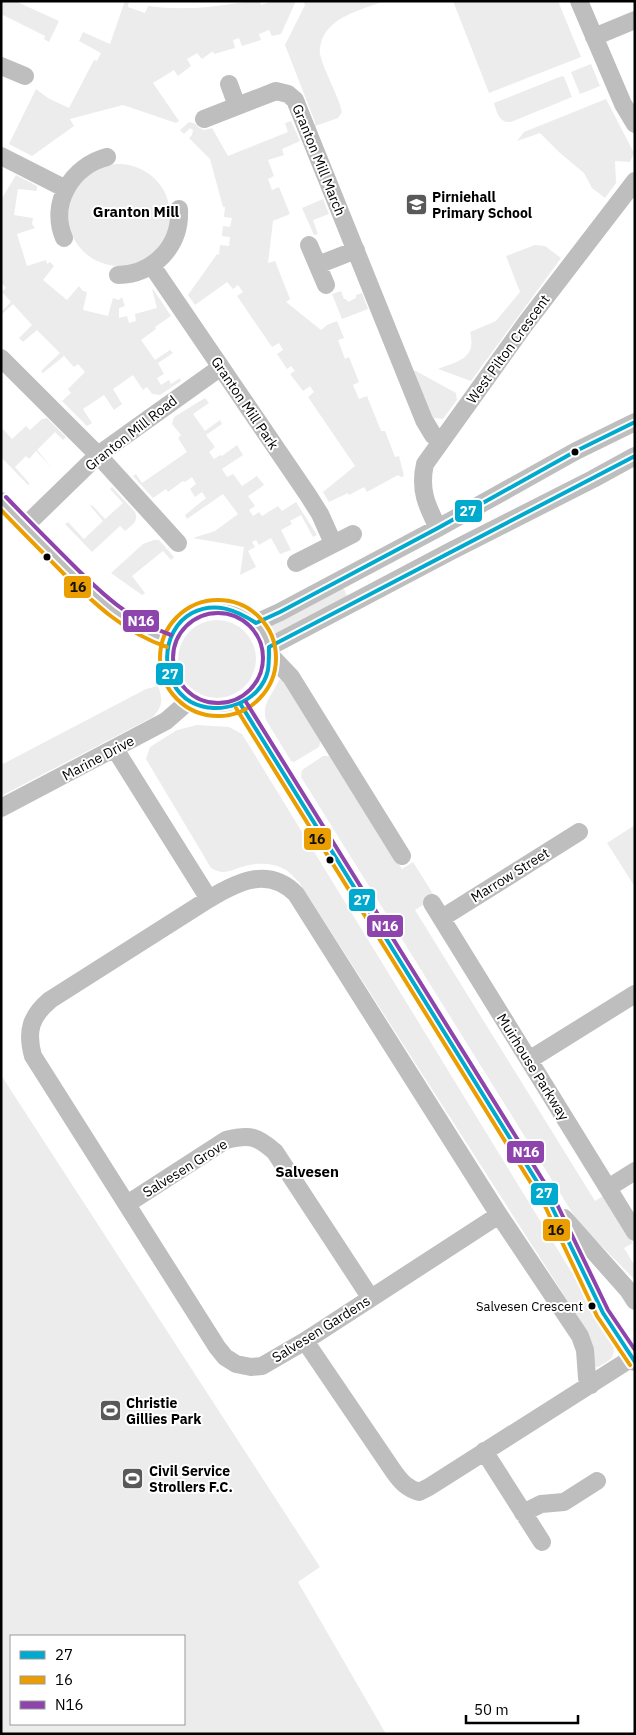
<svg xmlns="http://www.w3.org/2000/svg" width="636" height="1735" font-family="'IBM Plex Sans',sans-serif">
<rect width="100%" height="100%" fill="#fff"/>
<path fill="#ececec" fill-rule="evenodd" d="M 1,1 L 15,1 L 59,21 L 49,42 L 44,39 L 45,36 L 1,14 Z
M 125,1 L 129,1 L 128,7 L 145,13 L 148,6 C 171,9 193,9 216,6 C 231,5 245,1 260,1 L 261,5 L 273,1 L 294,1 L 295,3 L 281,34 L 272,36 L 269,30 L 259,34 L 261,40 L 242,46 L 239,38 L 233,40 L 235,48 L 214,54 L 213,51 L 202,59 L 197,53 L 187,59 L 191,66 L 178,76 L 174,70 L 153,83 L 179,121 L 176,123 L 123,105 L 70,119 L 74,126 L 32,156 L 9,144 L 36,89 L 48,98 L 69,108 L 94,60 L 97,61 L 101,53 L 79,41 L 83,32 L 110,44 Z
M 303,1 L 384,1 C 362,10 333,15 322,39 C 321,43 319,49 320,54 C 325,74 337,92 342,112 L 338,118 L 315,126 L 315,122 L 285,45 L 305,5 Z
M 453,1 L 558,1 L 581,57 L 489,93 Z
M 591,64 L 600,86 L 580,94 L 571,72 Z
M 562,76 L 564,77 L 572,97 L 511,122 C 499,123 497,113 494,103 Z
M 606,99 L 634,153 L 630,162 L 615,161 L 616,183 L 605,198 L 592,188 L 584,173 L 560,153 L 540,133 L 517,141 L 524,132 Z
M 291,121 L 300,141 L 282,149 L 284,155 L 268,160 L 274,176 L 268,179 L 272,190 L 279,187 L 290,214 L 273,221 L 268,263 L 275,261 L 290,299 L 286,302 L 321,330 L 327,325 L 337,321 L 344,338 L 338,340 L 345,359 L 349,357 L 359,382 L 353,385 L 359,399 L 367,396 L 381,431 L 385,431 L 395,457 L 399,456 L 404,476 L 401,477 L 398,475 L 367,492 L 364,487 L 349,495 L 348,493 L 329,502 L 323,492 L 355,466 L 308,397 L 314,392 L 310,386 L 303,391 L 290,374 L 295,371 L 291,366 L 287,369 L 277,354 L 283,350 L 279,343 L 272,347 L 237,296 L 243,292 L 238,285 L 233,289 L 227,282 L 195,305 L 188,295 L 217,254 L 219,255 L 220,245 L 229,246 L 230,237 L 222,236 L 223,226 L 230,227 L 232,218 L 224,217 L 225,207 L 223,207 L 210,159 L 189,138 L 192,135 L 193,130 L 190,128 L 184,134 L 180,130 L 189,122 L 196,124 L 198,127 L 204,130 L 212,128 L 228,156 L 288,132 L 285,123 Z
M68 215a51 51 0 1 1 102 0a51 51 0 1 1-102 0Z
M 16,175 L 37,186 L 37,191 L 18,189 L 14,215 L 33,218 L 32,224 L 35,228 L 17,234 L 27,266 L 46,260 L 47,264 L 50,262 L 54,266 L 43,280 L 67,300 L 79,286 L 83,291 L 87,292 L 83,310 L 108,316 L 113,298 L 119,300 L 122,297 L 125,306 L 119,308 L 119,318 L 127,316 L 129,323 L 136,321 L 135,314 L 157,308 L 152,289 L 153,289 L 171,316 L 155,327 L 156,329 L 141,340 L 155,360 L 170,350 L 173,353 L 158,363 L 164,374 L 157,378 L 161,385 L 169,380 L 171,384 L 180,378 L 181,381 L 160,395 L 152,394 L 147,387 L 143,390 L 133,375 L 113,389 L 122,404 L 114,410 L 104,395 L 83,409 L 92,423 L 87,426 L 62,401 L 71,393 L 68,389 L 85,372 L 78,364 L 74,367 L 64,356 L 43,373 L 41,371 L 60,353 L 37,330 L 23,342 L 19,338 L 32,325 L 13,304 L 1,315 L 1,312 L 11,302 L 2,292 L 6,288 L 1,282 L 1,200 Z
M 323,199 L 329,214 L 313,220 L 318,234 L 314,235 L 302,208 Z
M 535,245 L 545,246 L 561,258 L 471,381 L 438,369 C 458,361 477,359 470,332 L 496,321 L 520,292 L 506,256 Z
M 341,291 L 344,299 L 346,299 L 348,302 L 356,298 L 356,295 L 362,293 L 368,309 L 342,319 L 332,294 Z
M 413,371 L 416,371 L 456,393 L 457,400 L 443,419 L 434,418 L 431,415 Z
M 205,398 L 209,403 L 193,414 L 205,431 L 220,420 L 222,424 L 206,435 L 215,447 L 209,452 L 214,459 L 220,455 L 222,456 L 237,445 L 243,455 L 222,469 L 227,477 L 233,474 L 242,486 L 257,476 L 264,485 L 248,496 L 255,506 L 249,510 L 253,516 L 259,512 L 262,516 L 278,506 L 282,511 L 296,502 L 317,535 L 313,537 L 301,515 L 290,521 L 292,524 L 281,530 L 291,550 L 280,554 L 271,538 L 259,545 L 256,540 L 252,542 L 255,547 L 248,551 L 256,567 L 240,575 L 244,547 L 193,538 L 215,531 L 238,514 L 223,494 L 187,519 L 185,515 L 206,498 L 202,492 L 195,497 L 190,489 L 196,484 L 192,477 L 185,482 L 183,481 L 168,492 L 166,489 L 153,498 L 133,476 L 136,474 L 142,483 L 187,452 L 178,438 L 181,435 L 172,424 L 174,417 Z
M 47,418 L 66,437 L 63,440 L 55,432 L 37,450 L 52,468 L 36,451 L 29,459 L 26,456 L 15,467 L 30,484 L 28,485 L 1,457 L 1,427 L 12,439 L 26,426 L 30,430 L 42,419 Z
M 112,487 L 135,512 C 139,521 132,525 125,531 L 120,526 L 92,552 L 65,524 L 68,522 L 84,539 L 103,521 L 88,503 L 91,506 L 92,505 L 105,519 L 123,503 L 110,489 Z
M 154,540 L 159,540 L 174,557 L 171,560 L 163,551 L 132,576 L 145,593 L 142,595 L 111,573 L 143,544 Z
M 341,588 L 344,589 L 347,596 L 278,633 L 274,633 L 271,631 L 272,624 Z
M178 659a39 39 0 1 1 78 0a39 39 0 1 1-78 0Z
M 285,679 L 321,739 L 319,747 L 294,762 L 291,761 L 266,720 C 261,704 273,694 279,680 Z
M 158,686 C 163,699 163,706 153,717 L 1,796 L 1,765 L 146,689 Z
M 197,725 L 229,727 L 242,734 L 612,1338 C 616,1357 614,1358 598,1367 L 593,1366 L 594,1351 L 589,1334 L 299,882 C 294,878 289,871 284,869 C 274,863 260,863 249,865 C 233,868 226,877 211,868 L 146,759 L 150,747 L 177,730 Z
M 323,756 L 329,756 L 334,759 L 402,869 L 413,862 L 435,897 L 415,910 L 595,1201 L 605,1195 L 633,1243 L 624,1248 L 635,1266 L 635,1280 L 578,1222 L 301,777 L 302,770 Z
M 635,825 L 635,887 L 607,843 Z
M 1,1075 L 320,1567 L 298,1582 L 386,1734 L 1,1734 ZM 184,1636 L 184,1724 L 11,1724 L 11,1636 Z"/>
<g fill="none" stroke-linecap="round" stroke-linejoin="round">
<path stroke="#bebebe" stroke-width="18" d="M 579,1 L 623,104 L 635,124
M 594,37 L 635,20
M 1,66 L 25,76
M 229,84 L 237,106
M 204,119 L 276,91 L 288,94 L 295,100 L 424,420 L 433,435 L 441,441
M 1,156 L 66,189
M 64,238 C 49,203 72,166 107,157
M 309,245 L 326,285
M 318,265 L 356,250
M 152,266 L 308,495 L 320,514 L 333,543
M 118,275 C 154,274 181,246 179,209
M 1,358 L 98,455 L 178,543
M 1,501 C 22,523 43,544 64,565 C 94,594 127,630 169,641
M 25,526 L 98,455 L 221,367
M 438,528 C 427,506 419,490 425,464 L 526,323 L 635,181
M 296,563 L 353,534
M167 658a51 51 0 1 1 102 0a51 51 0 1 1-102 0Z
M 256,623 L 280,612 L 438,528 L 576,451 L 635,422
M 269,647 L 451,551 L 593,479 L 635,456
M 270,655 L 291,677 L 402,856
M 241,705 L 549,1201 L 603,1313 L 635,1362
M 115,749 L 209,899 C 237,882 268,866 296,894 L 499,1215 L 580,1336 L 585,1350 L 587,1378 L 591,1385
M 1,808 L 166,721 L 190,700
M 209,899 L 50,1000 C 31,1016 26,1031 33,1056 L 217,1347 L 225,1357 L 236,1364 L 251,1367 L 262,1366 L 305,1341 L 499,1215
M 432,903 L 635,1232
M 442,918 L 579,832
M 529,1060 L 635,994
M 608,1188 L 635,1171
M 127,1204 L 226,1140 C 250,1134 257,1136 275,1152 L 370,1297
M 564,1218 L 628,1290 L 635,1301
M 305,1341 L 394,1472 C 402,1483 407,1488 419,1492 L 429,1487 L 632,1358
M 484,1451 L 542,1542
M 523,1513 L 541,1504 L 564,1502 L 597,1481"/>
<defs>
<path id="bus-1" d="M 635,422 L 576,451 L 438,528 L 280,612 L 256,623 C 236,610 215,601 192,613 C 159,631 159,684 191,702 C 219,717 261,703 268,670 C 269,663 269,654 269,647 L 635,456
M 241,705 L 549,1201 L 603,1313 L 635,1362"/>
<path id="bus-2" d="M 1,510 C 22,532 43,553 64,574 C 95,604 125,633 167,647
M160 658a58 58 0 1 1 116 0a58 58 0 1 1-116 0Z
M 236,708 L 544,1204 L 597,1316 L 630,1365"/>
<path id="bus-3" d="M 6,497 C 28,520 50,542 73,565 C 102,594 131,621 171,635
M173 658a45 45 0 1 1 90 0a45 45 0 1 1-90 0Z
M 246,702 L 554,1198 L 608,1310 L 635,1350"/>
</defs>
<use href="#bus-1" stroke="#fff" stroke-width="8"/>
<use href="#bus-2" stroke="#fff" stroke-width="8"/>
<use href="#bus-3" stroke="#fff" stroke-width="8"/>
<use href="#bus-1" stroke="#00a9ce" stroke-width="4"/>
<use href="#bus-2" stroke="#eb9e00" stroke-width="4"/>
<use href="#bus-3" stroke="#8e44ad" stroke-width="4"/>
</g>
<defs>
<symbol id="school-square" viewBox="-11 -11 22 22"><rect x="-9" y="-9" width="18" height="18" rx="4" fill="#595959" stroke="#fff"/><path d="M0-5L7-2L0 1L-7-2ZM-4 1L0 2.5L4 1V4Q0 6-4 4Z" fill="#fff"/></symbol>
<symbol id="stadium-square" viewBox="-11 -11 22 22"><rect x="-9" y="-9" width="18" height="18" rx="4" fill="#595959" stroke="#fff"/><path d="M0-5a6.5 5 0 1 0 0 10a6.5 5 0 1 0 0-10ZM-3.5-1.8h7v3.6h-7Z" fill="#fff"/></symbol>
</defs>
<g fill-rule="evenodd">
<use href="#school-square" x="404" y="192" width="25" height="25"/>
<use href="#stadium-square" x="98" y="1398" width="25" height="25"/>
<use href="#stadium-square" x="120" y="1466" width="25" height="25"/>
</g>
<g fill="#000" stroke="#fff" stroke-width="2">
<circle cx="575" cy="452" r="4.5"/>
<circle cx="47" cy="557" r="4.5"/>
<circle cx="330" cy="860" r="4.5"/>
<circle cx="592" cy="1306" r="4.5"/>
</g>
<g text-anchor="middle" stroke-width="4" stroke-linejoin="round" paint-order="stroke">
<g font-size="13" fill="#000" stroke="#fff" text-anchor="end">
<text x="583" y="1311">Salvesen Crescent</text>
</g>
<g font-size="14" fill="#000" stroke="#fff">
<text transform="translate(319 160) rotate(68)" y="5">Granton Mill March</text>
<text transform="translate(508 349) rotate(-54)" y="5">West Pilton Crescent</text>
<text transform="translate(245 403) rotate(56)" y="5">Granton Mill Park</text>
<text transform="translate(131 433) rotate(-38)" y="5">Granton Mill Road</text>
<text transform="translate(98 758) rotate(-28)" y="5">Marine Drive</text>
<text transform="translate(510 875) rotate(-32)" y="5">Marrow Street</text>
<text transform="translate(533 1067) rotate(58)" y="5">Muirhouse Parkway</text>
<text transform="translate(185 1168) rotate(-32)" y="5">Salvesen Grove</text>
<text transform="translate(321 1329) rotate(-32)" y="5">Salvesen Gardens</text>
</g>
<g font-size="14" font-weight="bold" fill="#000" stroke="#fff" text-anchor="start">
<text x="432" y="202">Pirniehall<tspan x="432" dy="16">Primary School</tspan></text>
<text x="126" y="1408">Christie<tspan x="126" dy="16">Gillies Park</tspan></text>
<text x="149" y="1476">Civil Service<tspan x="149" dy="16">Strollers F.C.</tspan></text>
</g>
<g font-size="15" font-weight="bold" fill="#000" stroke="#fff">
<text x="136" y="217">Granton Mill</text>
<text x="307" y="1177">Salvesen</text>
</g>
</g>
<g stroke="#fff" stroke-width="2">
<rect x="454" y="499" width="29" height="24" rx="5" fill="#00a9ce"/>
<rect x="63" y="575" width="29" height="24" rx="5" fill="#eb9e00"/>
<rect x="122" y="609" width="38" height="24" rx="5" fill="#8e44ad"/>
<rect x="155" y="662" width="29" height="24" rx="5" fill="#00a9ce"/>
<rect x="303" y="827" width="29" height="24" rx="5" fill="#eb9e00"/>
<rect x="348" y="888" width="28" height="24" rx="5" fill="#00a9ce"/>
<rect x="366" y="914" width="38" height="24" rx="5" fill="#8e44ad"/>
<rect x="506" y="1140" width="39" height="24" rx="5" fill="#8e44ad"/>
<rect x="530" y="1182" width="29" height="24" rx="5" fill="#00a9ce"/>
<rect x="542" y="1218" width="29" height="24" rx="5" fill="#eb9e00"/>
</g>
<g font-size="14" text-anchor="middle" font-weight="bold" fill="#fff">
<text x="468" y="516">27</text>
<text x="141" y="626">N16</text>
<text x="170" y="679">27</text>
<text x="362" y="905">27</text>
<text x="385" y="931">N16</text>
<text x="526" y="1157">N16</text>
<text x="544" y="1198">27</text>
</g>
<g font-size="14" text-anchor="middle" font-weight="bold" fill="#111">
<text x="78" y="592">16</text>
<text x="317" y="844">16</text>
<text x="556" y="1235">16</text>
</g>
<rect width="636" height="1735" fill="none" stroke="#000000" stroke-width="5"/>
<rect x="10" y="1635" width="175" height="90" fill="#ffffff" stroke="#999999"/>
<rect x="20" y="1651" width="25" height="8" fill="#00a9ce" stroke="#999999"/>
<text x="55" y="1660" font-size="15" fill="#000000">27</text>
<rect x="20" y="1676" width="25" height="8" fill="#eb9e00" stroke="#999999"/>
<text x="55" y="1685" font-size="15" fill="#000000">16</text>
<rect x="20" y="1701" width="25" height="8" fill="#8e44ad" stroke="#999999"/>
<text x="55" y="1710" font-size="15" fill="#000000">N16</text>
<path d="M466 1715v8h112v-8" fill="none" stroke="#000000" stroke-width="2.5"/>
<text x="474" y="1715" font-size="15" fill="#000000" stroke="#ffffff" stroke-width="4" paint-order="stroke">50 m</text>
</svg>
